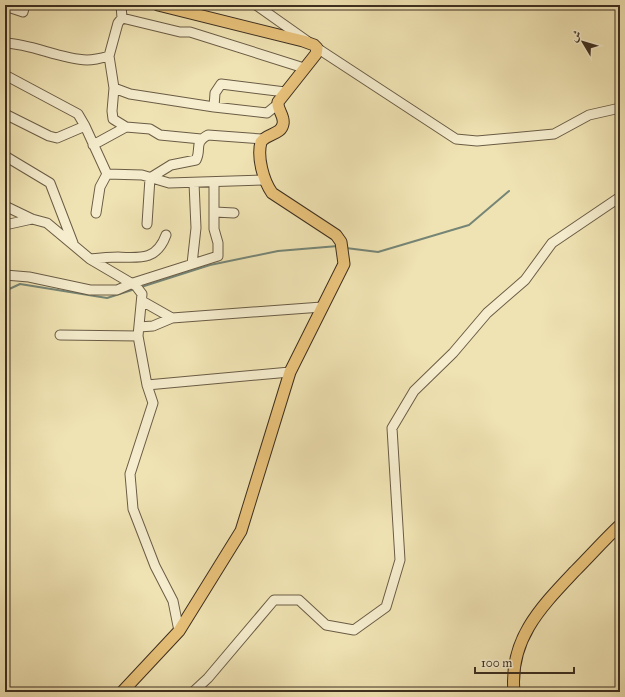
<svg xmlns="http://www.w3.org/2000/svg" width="625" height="697" font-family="'IM FELL Great Primer',Amiri,serif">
<rect width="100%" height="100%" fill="#f0e3b3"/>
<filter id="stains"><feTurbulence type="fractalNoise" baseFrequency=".005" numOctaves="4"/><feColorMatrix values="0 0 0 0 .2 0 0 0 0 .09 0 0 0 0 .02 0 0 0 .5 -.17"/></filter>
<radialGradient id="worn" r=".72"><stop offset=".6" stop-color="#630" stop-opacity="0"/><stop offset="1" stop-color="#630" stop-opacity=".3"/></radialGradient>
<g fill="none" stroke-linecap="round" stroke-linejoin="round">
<path stroke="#758576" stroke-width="2" d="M 346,248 L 378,252 L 469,225 L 509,191
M 141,287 L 210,265 L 278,251 L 338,246
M 5,291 L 20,284 L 107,298 L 135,289"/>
<defs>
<path id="minor" d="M 121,5 L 122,18
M 256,5 L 307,41
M 5,6 L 23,12 L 25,5
M 5,43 C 33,44 59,59 87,60 C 94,60 102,58 109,56 L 118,23 L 122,18 L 180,32 L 190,32 L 304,68
M 317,48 L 456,139 L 477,141 L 554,134 L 589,115 L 620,108
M 109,56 L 114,88 L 130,94 L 214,107 L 267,113 L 278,104
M 5,75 L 78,114 L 85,126 L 107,174 L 142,175 L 169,183 L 264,180
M 114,88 L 112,111 L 113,119 L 126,127 L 150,129 L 160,135 L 201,139
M 214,107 L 215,93 L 221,84 L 285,92
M 5,114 L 49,136 L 57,138 L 85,126
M 93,145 L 126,127
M 5,156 L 50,183 L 73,243
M 5,206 L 32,219 L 47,223 L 90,259 L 136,286 L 142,294 L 138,336 L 147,385 L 153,403 L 130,474 L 133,509 L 155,566 L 173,601 L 179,631
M 215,212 L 234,213
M 96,213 L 100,187 L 107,174
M 147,224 L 150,178 L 171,165 L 196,160 C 202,149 193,143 208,135 L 262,139
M 5,225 L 32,219
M 90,259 C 99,258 109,257 118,257 C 141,258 157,260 166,235
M 192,264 L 196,228 L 194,183
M 5,275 L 29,277 L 90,290 L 117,290 L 133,283 L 218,256 L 218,243 L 214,229 L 214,182
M 142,301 L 172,318 L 322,307
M 139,327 L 153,326 L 172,318
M 60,335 L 138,336
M 147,385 L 290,372
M 193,692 L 208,678 L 274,600 L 299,600 L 326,625 L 354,630 L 386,607 L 400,560 L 392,428 L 414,391 L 453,353 L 487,313 L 525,280 L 552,243 L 620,197"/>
<path id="major" d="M 122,692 L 179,631 L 241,531 L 290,372 L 344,264 L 341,242 L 336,235 L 272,193 C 263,180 257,157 261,142 C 267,133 281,135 283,124 C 285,116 277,110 278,102 L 316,54 L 317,48 L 314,45 L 303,41 L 158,5
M 514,692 C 509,639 541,607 575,571 C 590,556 604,540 620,525"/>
</defs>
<use href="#minor" stroke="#6a5c45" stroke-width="11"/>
<use href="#major" stroke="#3d2f20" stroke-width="13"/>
<use href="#minor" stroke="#f5edce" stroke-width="9"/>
<use href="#major" stroke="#e8c27a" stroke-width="11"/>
</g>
<rect width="625" height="697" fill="none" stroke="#f0e3b3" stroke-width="20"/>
<rect x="6" y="6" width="613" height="685" fill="none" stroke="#3d2f20" stroke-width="2"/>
<rect x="10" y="10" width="605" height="677" fill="none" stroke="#3d2f20"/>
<g transform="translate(583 42) rotate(308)" stroke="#f5edce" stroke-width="3" paint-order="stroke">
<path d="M0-3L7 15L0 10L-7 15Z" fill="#3d2f20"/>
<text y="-6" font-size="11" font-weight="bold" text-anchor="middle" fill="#3d2f20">ش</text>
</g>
<path d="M475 667v6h99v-6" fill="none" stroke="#3d2f20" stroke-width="2"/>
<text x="481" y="667" font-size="12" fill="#3d2f20" stroke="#f5edce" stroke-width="3" paint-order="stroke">100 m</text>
<rect width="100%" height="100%" filter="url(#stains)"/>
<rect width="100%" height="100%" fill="url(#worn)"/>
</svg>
